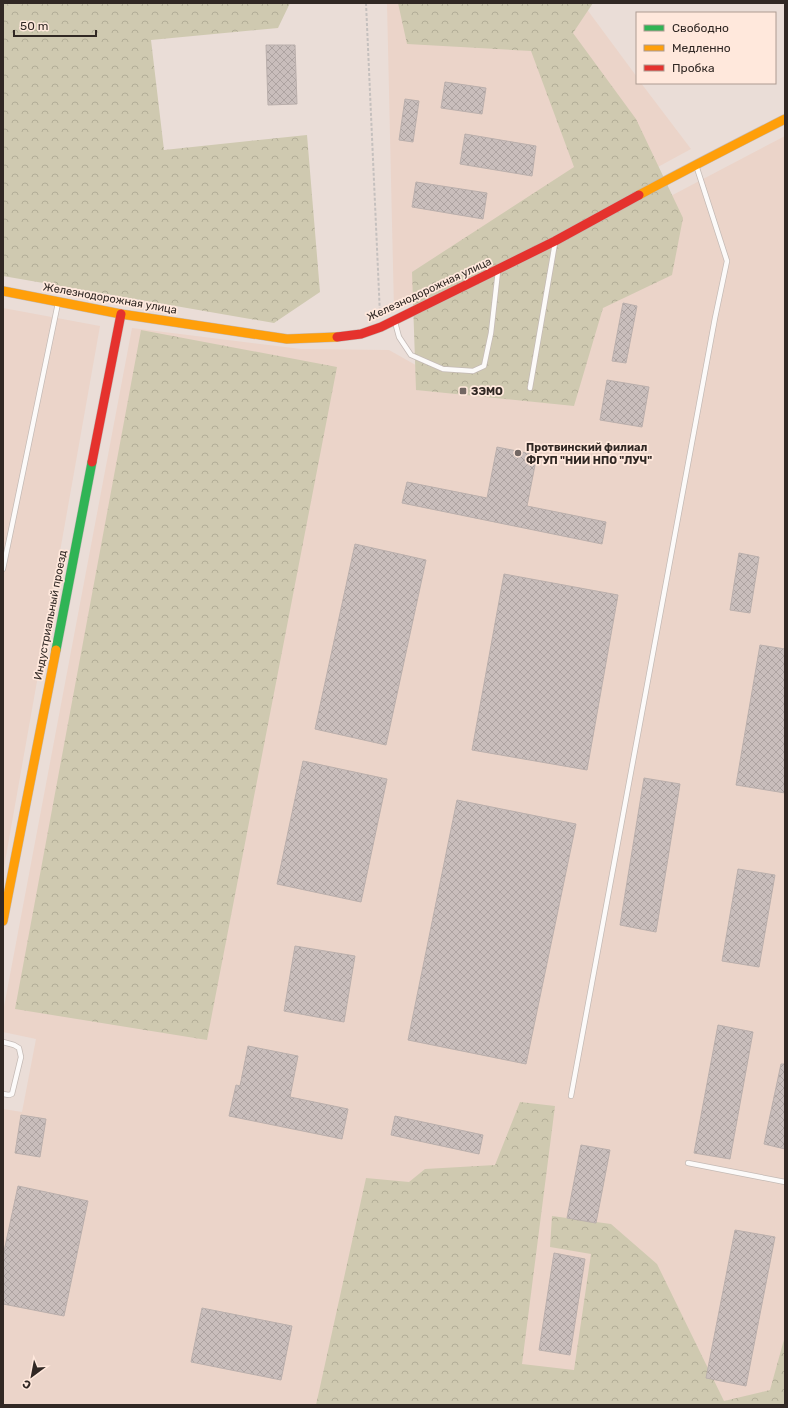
<svg xmlns="http://www.w3.org/2000/svg" width="788" height="1408" font-family="Rubik,sans-serif">
<defs>
<pattern id="forest-crowns" width="20" height="18" patternUnits="userSpaceOnUse"><rect width="20" height="18" fill="#cfc9b0"/><path d="M2 6a3 3 0 1 1 6 0M12 15a3 3 0 1 1 6 0" fill="none" stroke="#b2ad97"/></pattern>
<pattern id="building-cross-hatch" width="8" height="8" patternUnits="userSpaceOnUse"><rect width="8" height="8" fill="#c9bebc"/><path d="M0 0l8 8M0 8l8-8" fill="none" stroke="#ada3a1"/></pattern>
</defs>
<rect width="100%" height="100%" fill="#eaddd7"/>
<path fill="#ebd4c9" d="M 387,3 L 583,4 L 637,77 L 637,83 L 641,83 L 691,149 L 394,310 Z
M 785,136 L 785,1405 L 3,1405 L 3,1109 L 22,1112 L 36,1039 L 3,1032 L 3,1012 L 132,328 L 301,349 L 389,350 L 421,368 L 507,282 Z
M 3,308 L 100,326 L 3,873 Z"/>
<path fill="url(#forest-crowns)" d="M 3,3 L 290,3 L 278,28 L 151,40 L 164,150 L 307,135 L 320,292 L 274,323 L 3,276 Z
M 398,3 L 593,3 L 573,33 L 636,119 L 683,218 L 672,275 L 603,308 L 574,406 L 416,390 L 412,272 L 574,167 L 531,51 L 407,44 Z
M 141,330 L 337,367 L 207,1040 L 15,1009 Z
M 520,1102 L 555,1106 L 522,1364 L 574,1370 L 591,1254 L 550,1247 L 552,1216 L 611,1224 L 657,1264 L 724,1401 L 770,1390 L 785,1336 L 785,1405 L 316,1405 L 366,1178 L 409,1182 L 425,1169 L 495,1165 Z"/>
<path fill="url(#building-cross-hatch)" stroke="#baafac" d="M 266,45 L 295,45 L 297,104 L 268,105 Z
M 445,82 L 486,88 L 482,114 L 441,108 Z
M 405,99 L 419,101 L 413,142 L 399,140 Z
M 465,134 L 536,146 L 532,176 L 460,164 Z
M 416,182 L 487,193 L 483,219 L 412,207 Z
M 623,303 L 637,306 L 626,363 L 612,361 Z
M 607,380 L 649,387 L 642,427 L 600,420 Z
M 497,447 L 537,455 L 527,506 L 606,522 L 602,544 L 402,503 L 407,482 L 487,498 Z
M 355,544 L 426,560 L 386,745 L 315,729 Z
M 739,553 L 759,557 L 750,613 L 730,610 Z
M 504,574 L 618,595 L 587,770 L 472,750 Z
M 760,645 L 785,649 L 785,793 L 736,785 Z
M 303,761 L 387,779 L 361,902 L 277,884 Z
M 644,778 L 680,784 L 656,932 L 620,925 Z
M 457,800 L 576,824 L 526,1064 L 408,1040 Z
M 738,869 L 775,875 L 759,967 L 722,961 Z
M 295,946 L 355,956 L 344,1022 L 284,1011 Z
M 718,1025 L 753,1032 L 730,1159 L 694,1153 Z
M 248,1046 L 298,1056 L 290,1097 L 348,1109 L 342,1139 L 229,1116 L 236,1085 L 240,1086 Z
M 781,1064 L 785,1064 L 785,1149 L 764,1144 Z
M 21,1115 L 46,1119 L 40,1157 L 15,1153 Z
M 395,1116 L 483,1135 L 479,1154 L 391,1135 Z
M 581,1145 L 610,1150 L 596,1223 L 567,1218 Z
M 18,1186 L 88,1201 L 64,1316 L 3,1304 L 3,1256 Z
M 735,1230 L 775,1237 L 746,1386 L 706,1378 Z
M 554,1253 L 585,1259 L 570,1355 L 539,1350 Z
M 202,1308 L 292,1326 L 281,1380 L 191,1362 Z"/>
<g fill="none" stroke-linecap="round" stroke-linejoin="round">
<defs>
<path id="lane" d="M 395,322 L 399,337 L 411,355 L 443,369 L 473,371 L 484,366 L 491,333 L 498,271
M 530,388 L 555,243
M 3,569 L 58,303
M 3,1042 L 14,1045 L 19,1048 L 21,1057 L 12,1094 L 9,1095 L 3,1094
M 571,1096 L 715,318 L 727,261 L 696,165
M 688,1163 L 785,1182"/>
<path id="fast" d="M 56,650 L 92,462"/>
<path id="slow" d="M 639,195 C 687,169 736,144 785,119
M 3,291 L 121,314 L 287,339 L 337,337
M 3,921 L 56,650"/>
<path id="jam" d="M 337,337 L 361,334 L 381,327 L 555,241 L 639,195
M 92,462 L 121,314"/>
</defs>
<use href="#lane" stroke="#c4bab5" stroke-width="6"/>
<use href="#fast" stroke="#c4bab5" stroke-width="10"/>
<use href="#slow" stroke="#c4bab5" stroke-width="10"/>
<use href="#jam" stroke="#c4bab5" stroke-width="10"/>
<path stroke="#c5c0be" stroke-width="2" stroke-dasharray="3 2" stroke-linecap="butt" d="M 366,3 L 380,315"/>
<use href="#lane" stroke="#fcfaf9" stroke-width="4.5"/>
<use href="#fast" stroke="#30b455" stroke-width="9"/>
<use href="#slow" stroke="#ff9f0a" stroke-width="9"/>
<use href="#jam" stroke="#e5322d" stroke-width="9"/>
</g>
<g fill="#726763" stroke="#ffe8dc" stroke-width="1.5">
<rect x="459" y="387" width="8" height="8" rx="2"/>
<circle cx="518" cy="453" r="4"/>
</g>
<g text-anchor="middle" stroke-width="3.5" stroke-linejoin="round" paint-order="stroke">
<g font-size="11" fill="#312824" stroke="#ffe8dc">
<text transform="translate(429 289) rotate(-25)" y="4">Железнодорожная улица</text>
<text transform="translate(110 298) rotate(10)" y="4">Железнодорожная улица</text>
<text transform="translate(50 615) rotate(-79)" y="4">Индустриальный проезд</text>
</g>
<g font-size="11" font-weight="bold" fill="#312824" stroke="#ffe8dc" text-anchor="start">
<text x="471" y="395">ЗЭМО</text>
<text x="526" y="451">Протвинский филиал<tspan x="526" dy="13">ФГУП "НИИ НПО "ЛУЧ"</tspan></text>
</g>
</g>
<rect width="788" height="1408" fill="none" stroke="#312824" stroke-width="8"/>
<rect x="636" y="12" width="140" height="72" fill="#ffe8dc" stroke="#ad9b92"/>
<rect x="644" y="25" width="20" height="6" fill="#30b455" stroke="#ad9b92"/>
<text x="672" y="32" font-size="12" fill="#312824">Свободно</text>
<rect x="644" y="45" width="20" height="6" fill="#ff9f0a" stroke="#ad9b92"/>
<text x="672" y="52" font-size="12" fill="#312824">Медленно</text>
<rect x="644" y="65" width="20" height="6" fill="#e5322d" stroke="#ad9b92"/>
<text x="672" y="72" font-size="12" fill="#312824">Пробка</text>
<g transform="translate(32 1376) rotate(212)" stroke="#ffe8dc" stroke-width="3" paint-order="stroke">
<path d="M0-3L7 15L0 10L-7 15Z" fill="#312824"/>
<text y="-6" font-size="11" font-weight="bold" text-anchor="middle" fill="#312824">С</text>
</g>
<path d="M14 30v6h82v-6" fill="none" stroke="#312824" stroke-width="2"/>
<text x="20" y="30" font-size="12" fill="#312824" stroke="#ffe8dc" stroke-width="3" paint-order="stroke">50 m</text>
</svg>
